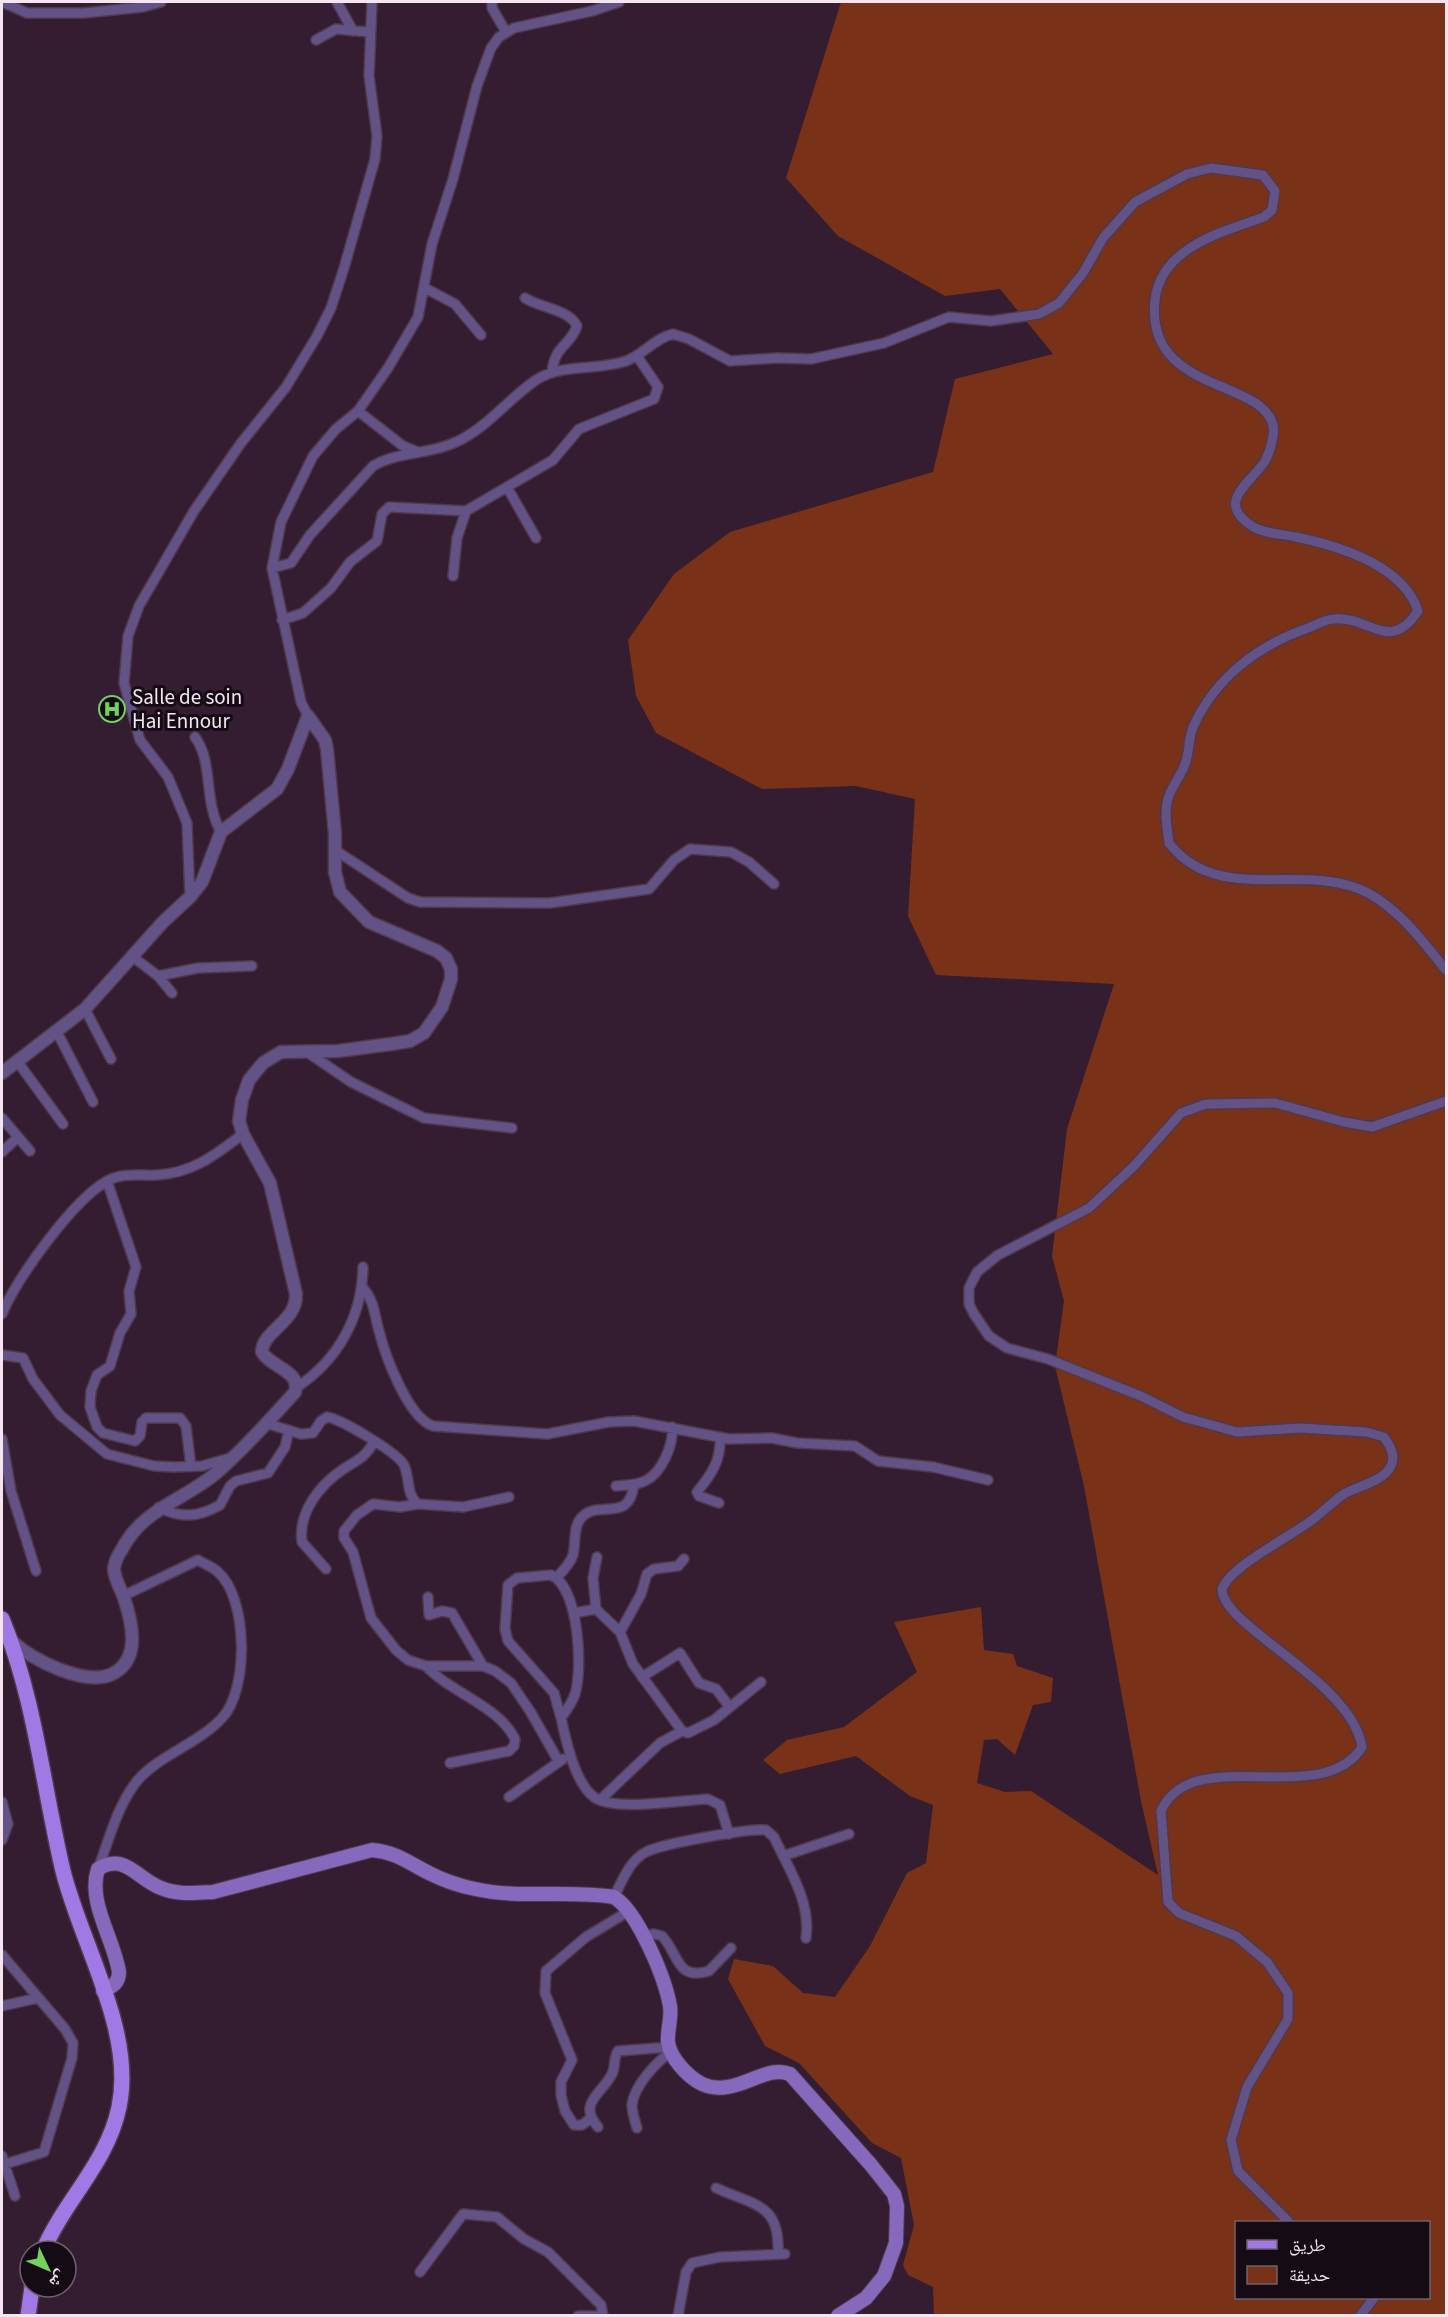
<svg xmlns="http://www.w3.org/2000/svg" width="1448" height="2317" font-family="'Source Sans 3','Noto Naskh Arabic',sans-serif">
<rect width="100%" height="100%" fill="#341d30"/>
<path fill="#793218" fill-rule="evenodd" d="M 841,2 L 1446,2 L 1446,2315 L 934,2315 L 933,2287 L 908,2275 L 903,2265 L 914,2225 L 901,2158 L 872,2143 L 799,2063 L 765,2046 L 728,1979 L 734,1959 L 773,1966 L 803,1993 L 835,1997 L 870,1946 L 907,1873 L 926,1863 L 933,1805 L 910,1796 L 856,1756 L 780,1774 L 763,1760 L 787,1740 L 844,1727 L 917,1672 L 894,1622 L 981,1607 L 984,1650 L 1013,1654 L 1017,1666 L 1053,1678 L 1051,1702 L 1033,1705 L 1015,1755 L 997,1739 L 984,1740 L 977,1783 L 1005,1792 L 1031,1791 L 1158,1875 L 1141,1801 L 1084,1486 L 1055,1366 L 1064,1301 L 1052,1256 L 1067,1129 L 1114,984 L 936,975 L 908,916 L 915,799 L 856,786 L 762,789 L 656,733 L 636,696 L 628,640 L 674,574 L 730,532 L 933,472 L 955,379 L 1053,354 L 1000,289 L 945,296 L 838,236 L 786,178 ZM 1236,2222 L 1428,2222 L 1428,2298 L 1236,2298 Z"/>
<g fill="none" stroke-linecap="round" stroke-linejoin="round">
<defs>
<path id="minor" d="M 2,2 L 27,13 L 84,13 L 143,7 L 161,2
M 337,2 L 353,31
M 492,2 L 492,8 L 506,32
M 316,40 L 336,29 L 369,32
M 425,288 L 455,304 L 481,335
M 525,298 C 540,308 569,309 577,326 C 570,347 555,344 552,372
M 358,411 L 403,446 L 418,452
M 507,487 L 536,538
M 272,568 L 291,563 L 310,535 L 373,466 C 398,451 429,455 456,442 C 487,428 508,399 536,380 C 563,363 597,371 626,361 C 643,355 655,338 673,334 L 689,339 L 730,361 L 777,358 L 811,359 L 884,343 L 949,317 L 991,321 L 1039,314 L 1059,303 L 1083,273 L 1103,238 L 1135,202 L 1187,174 L 1211,168 L 1263,175 L 1275,191 L 1272,210 L 1264,217 C 1222,232 1161,247 1155,300 C 1145,393 1261,378 1273,425 C 1275,435 1270,452 1265,461 C 1252,482 1214,502 1252,526 C 1264,534 1282,534 1296,537 C 1339,546 1403,565 1418,611 C 1389,654 1371,616 1334,619 C 1326,619 1316,625 1308,628 C 1259,645 1216,677 1194,725 C 1188,737 1190,749 1186,761 C 1183,772 1175,782 1170,793 C 1163,808 1167,827 1169,843 C 1218,907 1304,860 1368,893 C 1401,911 1423,942 1446,970
M 453,576 L 457,538 L 466,511 L 553,460 L 579,429 L 654,399 L 658,387 L 637,356
M 282,620 L 303,613 L 331,588 L 350,562 L 377,541 L 382,514 L 389,507 L 466,511
M 308,716 L 301,702 L 272,568 L 281,522 L 313,456 L 336,429 L 358,411 L 388,368 L 418,317 L 432,244 L 453,179 L 477,86 L 491,48 L 499,37 L 514,28 L 592,11 L 619,2
M 195,737 C 214,763 203,801 221,832
M 335,850 L 408,898 L 420,902 L 550,903 L 649,889 L 674,860 L 690,849 L 731,852 L 749,862 L 774,884
M 190,897 L 187,823 L 168,777 L 140,740 L 124,683 L 128,636 L 139,606 L 194,511 L 241,443 L 286,387 L 317,336 L 331,308 L 344,268 L 375,159 L 377,136 L 369,76 L 372,2
M 133,957 L 158,976 L 172,993
M 158,976 L 198,968 L 252,966
M 85,1009 L 111,1059
M 57,1032 L 93,1102
M 307,1052 L 351,1082 L 424,1118 L 512,1128
M 17,1061 L 63,1124
M 2,1118 L 30,1151
M 2,1152 L 18,1137
M 107,1181 L 136,1267 L 129,1291 L 131,1314 L 120,1333 L 110,1366 L 97,1375 L 91,1391 L 90,1407 L 97,1427 L 103,1433 L 135,1441 L 140,1436 L 142,1422 L 146,1418 L 180,1418 L 186,1426 L 191,1467
M 363,1288 C 375,1302 374,1314 379,1331 C 385,1355 408,1418 433,1426 L 547,1434 L 609,1422 L 634,1421 L 729,1439 L 772,1438 L 797,1443 L 855,1446 L 878,1461 L 933,1467 L 988,1480
M 2,1314 C 17,1278 73,1200 107,1181 C 123,1172 140,1176 157,1175 C 193,1173 215,1155 243,1134
M 2,1355 L 23,1358 L 33,1379 L 60,1415 L 107,1454 L 154,1466 L 174,1467 L 202,1466 L 230,1458
M 297,1387 C 338,1360 362,1317 363,1267
M 265,1423 L 301,1434 L 313,1433 L 321,1421 L 327,1417 C 341,1419 398,1453 404,1465 C 410,1478 406,1495 418,1504 L 463,1507 L 509,1497
M 2,1439 L 11,1491 L 36,1571
M 616,1486 C 626,1485 637,1485 645,1481 C 662,1473 674,1444 672,1427
M 719,1503 L 699,1496 L 697,1492 C 711,1475 721,1461 720,1438
M 418,1504 L 400,1507 L 373,1504 L 357,1515 L 344,1531 L 344,1538 L 353,1552 L 371,1618 L 396,1650 L 408,1660 L 426,1666 L 483,1666 L 495,1671 L 511,1683 L 530,1711 L 559,1762
M 159,1507 C 180,1519 199,1517 220,1505 L 230,1486 L 236,1481 L 268,1473 L 285,1447 L 289,1430
M 597,1557 L 593,1578 L 596,1609 L 620,1632
M 684,1559 L 678,1566 L 654,1569 L 647,1574 L 641,1594 L 620,1632 L 633,1664 L 682,1731 L 688,1733 L 714,1720 L 761,1682
M 326,1569 L 302,1542 C 298,1512 320,1485 342,1470 C 358,1459 363,1460 374,1442
M 551,1575 C 579,1587 583,1668 575,1694 C 572,1703 566,1711 561,1718 L 554,1693 L 508,1641 L 505,1629 L 508,1585 L 517,1578 Z
M 557,1577 C 563,1571 570,1564 573,1555 C 576,1543 573,1527 581,1518 C 599,1498 629,1525 634,1484
M 428,1597 L 429,1615 L 442,1611 L 452,1613 L 483,1666
M 574,1613 L 596,1609
M 426,1666 C 452,1694 498,1705 515,1739 L 514,1746 L 509,1751 L 450,1763
M 642,1677 L 680,1653 L 699,1683 L 716,1689 L 729,1706
M 561,1718 C 566,1741 575,1783 594,1797 C 613,1812 682,1800 708,1799 L 720,1805 L 729,1834
M 509,1797 L 563,1759
M 600,1800 L 660,1743 L 682,1731
M 2,1802 L 8,1824 L 2,1840
M 783,1856 L 849,1834
M 98,1869 C 109,1840 117,1806 137,1781 C 159,1755 198,1744 222,1718 C 249,1690 248,1598 218,1572 C 213,1567 204,1564 198,1560 L 123,1596
M 614,1897 C 622,1881 630,1860 646,1852 C 661,1844 749,1828 766,1830 L 774,1837 C 789,1870 811,1901 806,1938
M 644,1936 L 654,1934 L 662,1936 C 679,1954 676,1981 709,1971 L 731,1948
M 2,1955 L 65,2029 L 73,2043 L 72,2058 L 44,2152 L 2,2165
M 2,2006 L 38,1998
M 591,2118 L 582,2125 L 574,2125 L 565,2111 L 561,2095 L 561,2082 L 572,2060 L 545,1993 L 546,1971 L 586,1937 L 629,1911
M 598,2127 C 577,2103 602,2094 612,2074 C 616,2066 613,2058 618,2051 L 670,2047
M 637,2128 C 635,2121 632,2113 632,2105 C 634,2086 656,2062 671,2052
M 2,2156 L 15,2196
M 716,2188 C 756,2206 780,2204 778,2253
M 1289,2222 L 1238,2171 L 1231,2140 L 1247,2087 L 1288,2019 L 1288,1993 L 1267,1962 L 1236,1936 L 1179,1913 L 1168,1902 L 1161,1811 C 1192,1741 1322,1811 1362,1747 C 1352,1681 1222,1627 1222,1589 C 1232,1565 1288,1538 1312,1520 C 1323,1512 1332,1502 1344,1494 C 1357,1486 1383,1482 1391,1466 C 1396,1455 1390,1446 1384,1437 L 1366,1432 L 1300,1428 L 1237,1432 L 1183,1417 L 1143,1397 L 1048,1359 L 1007,1348 L 989,1336 L 974,1314 L 969,1304 L 969,1288 L 977,1272 L 998,1255 L 1089,1208 L 1134,1166 L 1181,1113 L 1206,1104 L 1275,1103 L 1344,1122 L 1372,1127 L 1446,1101
M 420,2272 L 463,2214 L 497,2217 L 524,2239 L 548,2252 L 601,2305 L 603,2316
M 578,2316 L 595,2316
M 678,2316 L 686,2272 L 692,2263 L 720,2257 L 785,2254
M 1360,2316 L 1374,2298"/>
<path id="tertiary" d="M 2,1073 L 85,1009 L 163,922 L 190,897 L 202,882 L 221,832 L 277,789 L 288,769 L 308,716
M 11,1640 C 30,1660 88,1688 114,1673 C 141,1658 132,1622 124,1598 C 121,1589 114,1579 114,1568 C 115,1563 118,1555 121,1551 C 142,1509 182,1501 215,1474 C 243,1450 270,1420 295,1392 C 302,1371 270,1367 262,1352 C 262,1331 297,1322 296,1294 L 270,1183 L 243,1134 L 239,1121 L 242,1100 L 249,1080 L 263,1063 L 281,1052 L 338,1051 L 391,1044 L 410,1041 L 424,1033 L 442,1007 L 451,979 L 451,969 L 446,958 L 437,951 L 369,922 L 340,892 L 335,872 L 335,834 L 327,749 L 325,740 L 308,716"/>
<path id="secondary" d="M 103,1991 C 113,1986 119,1983 119,1972 C 114,1939 87,1902 98,1869 C 125,1852 137,1879 161,1888 C 178,1895 195,1893 213,1892 L 372,1850 C 397,1852 410,1864 431,1874 C 445,1881 460,1886 475,1889 C 521,1899 568,1890 614,1897 C 638,1912 665,1978 670,2006 C 672,2018 667,2030 668,2042 C 670,2058 688,2077 702,2084 C 735,2099 765,2063 790,2074 L 871,2165 L 894,2194 L 897,2206 L 896,2243 L 884,2276 L 866,2298 L 838,2316"/>
<path id="primary" d="M 2,1619 C 35,1698 43,1787 63,1871 C 81,1944 135,2031 119,2107 C 108,2162 64,2201 43,2251
M 28,2316 L 32,2287"/>
</defs>
<use href="#minor" stroke="#4f394b" stroke-width="12"/>
<use href="#tertiary" stroke="#4f394b" stroke-width="15"/>
<use href="#secondary" stroke="#4f394b" stroke-width="16"/>
<use href="#primary" stroke="#4f394b" stroke-width="18"/>
<use href="#minor" stroke="#635286" stroke-width="9"/>
<use href="#tertiary" stroke="#635286" stroke-width="12"/>
<use href="#secondary" stroke="#8668bc" stroke-width="14"/>
<use href="#primary" stroke="#a179e5" stroke-width="15"/>
</g>
<defs>
<symbol id="hospital-ring" viewBox="-11 -11 22 22"><circle r="9.5" fill="#150b14" stroke="#73d25c" stroke-width="1.5"/><path d="M-5-5h3v3.5h4V-5h3V5h-3V1.5h-4V5h-3Z" fill="#73d25c"/></symbol>
</defs>
<g fill-rule="evenodd">
<use href="#hospital-ring" x="97" y="694" width="30" height="30"/>
</g>
<g text-anchor="middle" stroke-width="6" stroke-linejoin="round" paint-order="stroke">
<g font-size="21" fill="#f5e5f1" stroke="#150b14" text-anchor="start">
<text x="132" y="704">Salle de soin<tspan x="132" dy="24">Hai Ennour</tspan></text>
</g>
</g>
<rect width="1448" height="2317" fill="none" stroke="#f5e5f1" stroke-width="6"/>
<rect x="1235" y="2221" width="195" height="78" fill="#150b14" stroke="#6f626c" stroke-width="1.5"/>
<rect x="1247" y="2240" width="30" height="9" fill="#a179e5" stroke="#6f626c" stroke-width="1.5"/>
<text x="1289" y="2251" font-size="18" fill="#f5e5f1">طريق</text>
<rect x="1247" y="2266" width="30" height="18" fill="#793218" stroke="#6f626c" stroke-width="1.5"/>
<text x="1289" y="2281" font-size="18" fill="#f5e5f1">حديقة</text>
<g transform="translate(48 2269) rotate(134)"><circle r="28" fill="#150b14" stroke="#6f626c" stroke-width="1.5"/>
<path d="M0-4.5L10 22L0 15L-10 22Z" fill="#73d25c"/>
<text y="-9" font-size="16" font-weight="bold" text-anchor="middle" fill="#f5e5f1">ش</text>
</g>
</svg>
